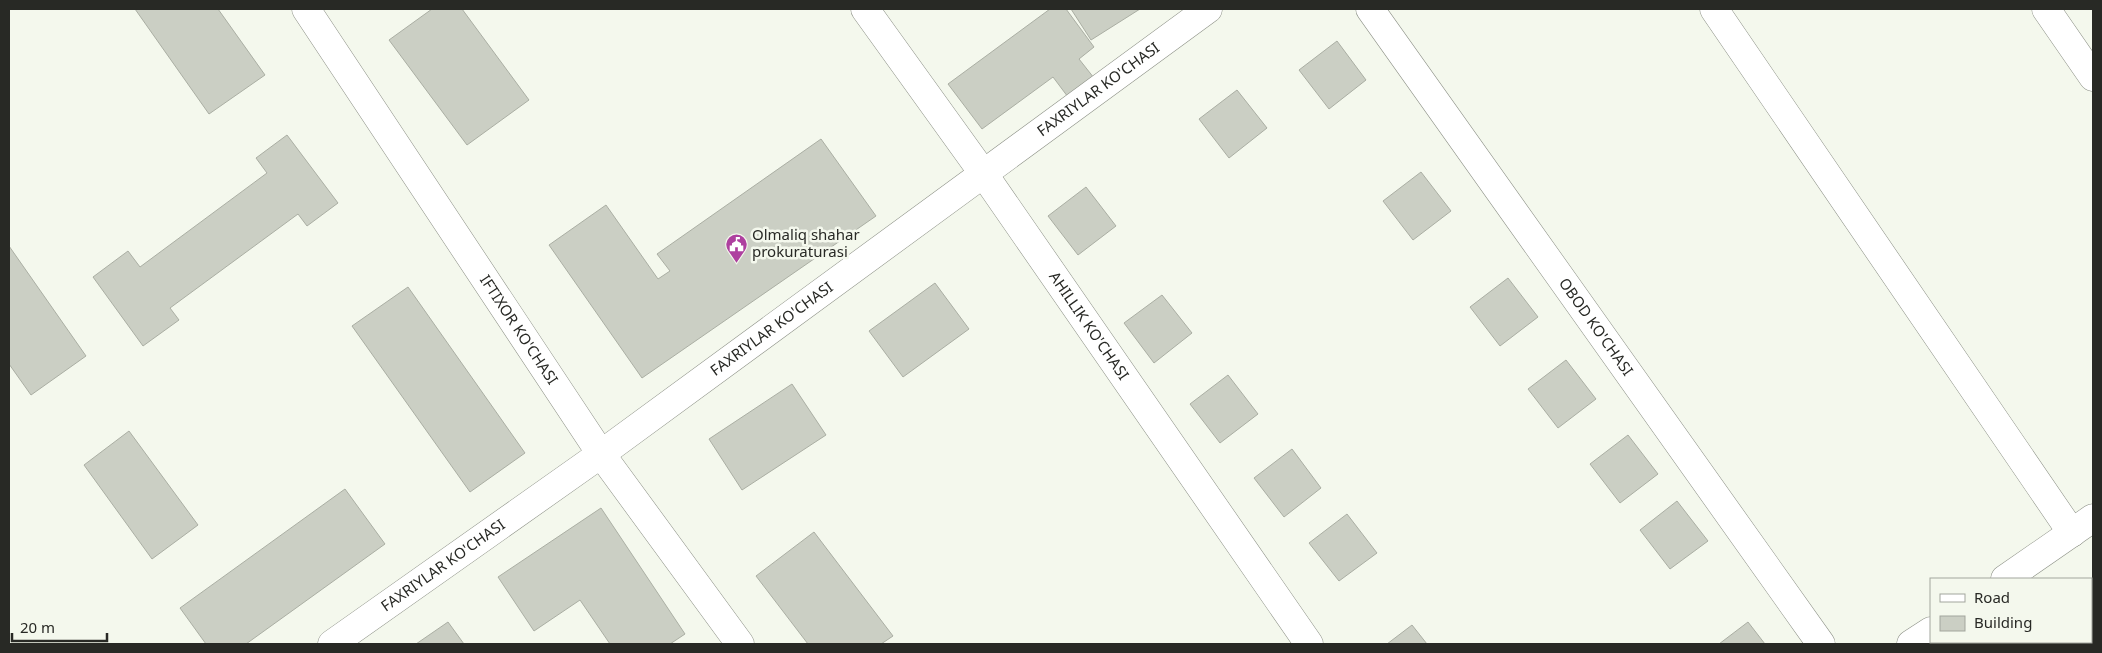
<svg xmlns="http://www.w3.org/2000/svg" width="2102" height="653" font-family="'Noto Sans',sans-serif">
<rect width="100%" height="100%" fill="#f4f8ed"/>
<path fill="#cbcfc4" stroke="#aaaea3" d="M 135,9 L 218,9 L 265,75 L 209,114 Z
M 432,9 L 462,9 L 529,100 L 467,145 L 389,40 Z
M 1050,9 L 1066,9 L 1094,47 L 1079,59 L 1094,78 L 1068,97 L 1053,77 L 982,129 L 948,84 Z
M 1071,9 L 1140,9 L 1091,40 Z
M 1337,41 L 1366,80 L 1329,109 L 1299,70 Z
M 1237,90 L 1267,128 L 1229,158 L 1199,119 Z
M 287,135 L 338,203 L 307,226 L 298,214 L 170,308 L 179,320 L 143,346 L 93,277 L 128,251 L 140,267 L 267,173 L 256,158 Z
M 821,139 L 876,216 L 642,378 L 549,245 L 606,205 L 658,279 L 670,271 L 657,254 Z
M 1421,172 L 1451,211 L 1413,240 L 1383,201 Z
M 1086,187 L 1116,226 L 1078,255 L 1048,216 Z
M 9,246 L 86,356 L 31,395 L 9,364 Z
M 1508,278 L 1538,317 L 1500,346 L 1470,307 Z
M 935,283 L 969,329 L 903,377 L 869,331 Z
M 408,287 L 525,453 L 470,492 L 352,326 Z
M 1162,295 L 1192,333 L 1154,363 L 1124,323 Z
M 1566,360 L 1596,399 L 1558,428 L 1528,389 Z
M 1228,375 L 1258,414 L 1220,443 L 1190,404 Z
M 792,384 L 826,435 L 742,490 L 709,439 Z
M 129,431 L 198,525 L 152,559 L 84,465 Z
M 1628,435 L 1658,474 L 1620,503 L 1590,464 Z
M 1292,449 L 1321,488 L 1284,517 L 1254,478 Z
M 345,489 L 385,544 L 246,644 L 206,644 L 180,608 Z
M 1677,501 L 1708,541 L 1670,569 L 1640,530 Z
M 601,508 L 685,634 L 670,644 L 610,644 L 580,600 L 534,631 L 498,577 Z
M 1347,514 L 1377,553 L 1339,581 L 1309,543 Z
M 814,532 L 893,636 L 881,644 L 808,644 L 756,576 Z
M 448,622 L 464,644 L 416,644 Z
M 1748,622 L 1765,644 L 1719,644 Z
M 1412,625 L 1427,644 L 1387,644 Z"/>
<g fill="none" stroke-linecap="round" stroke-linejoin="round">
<defs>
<g id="minor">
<path id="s1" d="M 306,9 L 601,454 L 740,644"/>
<path id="s2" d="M 865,9 L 983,173 L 1309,644"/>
<path d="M 1714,9 L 2072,533"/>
<path d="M 2046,9 L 2093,77"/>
<path d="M 2005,579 L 2093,518"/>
<path id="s3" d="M 332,644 L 601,454 L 1208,9"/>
<path d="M 1911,644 L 1931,631"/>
</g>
<g id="tertiary">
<path id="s4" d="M 1370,9 L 1821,644"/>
</g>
</defs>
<use href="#minor" stroke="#8c9086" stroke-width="29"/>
<use href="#tertiary" stroke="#8c9086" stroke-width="29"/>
<use href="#minor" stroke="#fff" stroke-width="28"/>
<use href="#tertiary" stroke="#fff" stroke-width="28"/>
</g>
<defs>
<symbol id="civic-pin" viewBox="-11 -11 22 30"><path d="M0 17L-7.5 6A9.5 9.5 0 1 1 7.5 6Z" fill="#ae409f" stroke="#f4f8ed"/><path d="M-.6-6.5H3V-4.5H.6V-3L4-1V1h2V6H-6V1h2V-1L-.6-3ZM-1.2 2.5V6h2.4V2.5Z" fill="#fff"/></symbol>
</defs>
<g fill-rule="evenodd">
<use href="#civic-pin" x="724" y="232" width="25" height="34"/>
</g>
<g text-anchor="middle" stroke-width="5" stroke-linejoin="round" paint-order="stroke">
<g font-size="15" fill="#282925" stroke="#f4f8ed">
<text dy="5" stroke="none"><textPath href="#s3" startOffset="946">FAXRIYLAR KO'CHASI</textPath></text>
<text dy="5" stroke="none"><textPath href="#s2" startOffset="388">AHILLIK KO'CHASI</textPath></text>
<text dy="5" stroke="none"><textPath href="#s4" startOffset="390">OBOD KO'CHASI</textPath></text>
<text dy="5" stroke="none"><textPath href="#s3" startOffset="541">FAXRIYLAR KO'CHASI</textPath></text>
<text dy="5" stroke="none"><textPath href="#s1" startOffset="385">IFTIXOR KO'CHASI</textPath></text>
<text dy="5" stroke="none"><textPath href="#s3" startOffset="136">FAXRIYLAR KO'CHASI</textPath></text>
</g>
<g font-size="15" fill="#282925" stroke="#f4f8ed" text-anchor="start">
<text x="752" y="240">Olmaliq shahar<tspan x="752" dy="17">prokuraturasi</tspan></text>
</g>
</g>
<rect width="2102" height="653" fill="none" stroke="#282925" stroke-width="20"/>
<rect x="1930" y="578" width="162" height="65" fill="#f4f8ed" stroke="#a2a59d"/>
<rect x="1940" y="594" width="25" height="8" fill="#ffffff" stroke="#a2a59d"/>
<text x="1974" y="603" font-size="15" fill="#282925">Road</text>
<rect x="1940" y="616" width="25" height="15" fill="#cbcfc4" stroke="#a2a59d"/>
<text x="1974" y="628" font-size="15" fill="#282925">Building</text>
<path d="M12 633v8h95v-8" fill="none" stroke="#282925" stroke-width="2.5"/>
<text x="20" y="633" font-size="15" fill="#282925" stroke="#f4f8ed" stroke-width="4" paint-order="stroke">20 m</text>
</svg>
